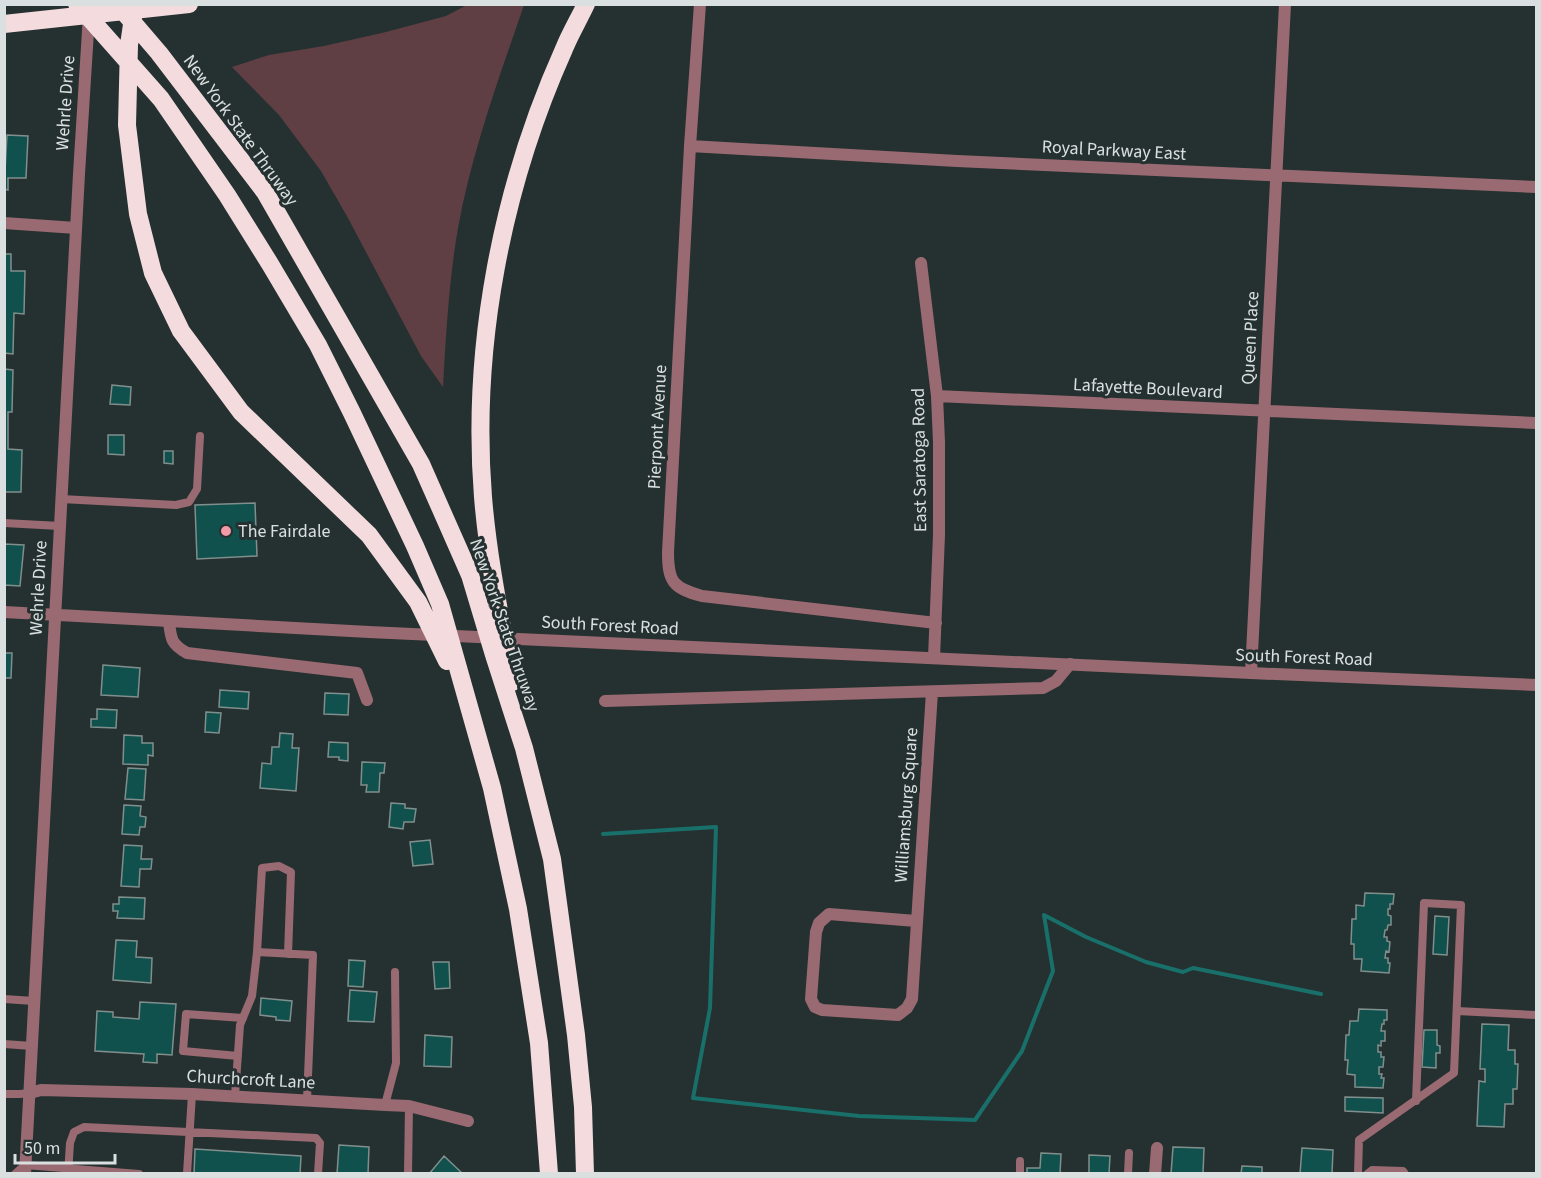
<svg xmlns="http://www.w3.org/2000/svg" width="1541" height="1178" font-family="'Source Sans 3',sans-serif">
<rect width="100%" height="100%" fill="#253130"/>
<path fill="#603f44" d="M 467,5 L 524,5 C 499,78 472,151 458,228 C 449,280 446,334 443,387 L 421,356 L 348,218 L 321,171 L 279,115 L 232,67 L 269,55 L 324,46 L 386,32 L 446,16 Z"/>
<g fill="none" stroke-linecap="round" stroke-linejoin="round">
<path stroke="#19706b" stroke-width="4" d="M 603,834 L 716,827 L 710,1008 L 693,1098 L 859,1116 L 975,1120 L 1022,1051 L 1053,971 L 1044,915 L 1086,937 L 1146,962 L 1183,972 L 1193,968 L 1321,994"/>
</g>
<path fill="#10514e" stroke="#808e8c" stroke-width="1.5" d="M 7,135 L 28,136 L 26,178 L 8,178 L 8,190 L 4,189 Z
M 4,254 L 11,254 L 11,271 L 25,271 L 24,314 L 14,313 L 13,354 L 4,353 Z
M 4,369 L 13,370 L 12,412 L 8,412 L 8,449 L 22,450 L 21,492 L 4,492 Z
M 112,385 L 131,387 L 130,405 L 110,404 Z
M 108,435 L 124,435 L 124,455 L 108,454 Z
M 164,451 L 173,451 L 173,464 L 164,463 Z
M 255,503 L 257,556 L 197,559 L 195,505 Z
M 4,544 L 24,545 L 20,586 L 4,585 Z
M 4,653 L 12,653 L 11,678 L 4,678 Z
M 103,665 L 140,668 L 138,697 L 101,695 Z
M 220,690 L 249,692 L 248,709 L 219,707 Z
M 325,693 L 349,694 L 348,715 L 324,714 Z
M 97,709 L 117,710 L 116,728 L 91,727 L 91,719 L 97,719 Z
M 206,712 L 221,713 L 219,733 L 205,732 Z
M 280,733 L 293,734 L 292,748 L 299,748 L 296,791 L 260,788 L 262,763 L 271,764 L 272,747 L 279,747 Z
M 124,735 L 142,736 L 142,743 L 153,743 L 153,756 L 148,755 L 148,765 L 123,764 Z
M 329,742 L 348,743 L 348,761 L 339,760 L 339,757 L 328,757 Z
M 362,762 L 385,763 L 384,773 L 380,773 L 379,792 L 366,792 L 367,785 L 361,785 Z
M 128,768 L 146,769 L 144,800 L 125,799 Z
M 391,803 L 405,804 L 405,808 L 416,809 L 414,822 L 404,822 L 403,829 L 389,827 Z
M 124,805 L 141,806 L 140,816 L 146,817 L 145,827 L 140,827 L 139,835 L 122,834 Z
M 430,840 L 433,864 L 413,866 L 410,842 Z
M 124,845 L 142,846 L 141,859 L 152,859 L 151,869 L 140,869 L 139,887 L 121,886 Z
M 1365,893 L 1394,894 L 1393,904 L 1390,904 L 1390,909 L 1388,909 L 1388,915 L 1391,916 L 1391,925 L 1388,925 L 1387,930 L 1385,930 L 1384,937 L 1387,937 L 1387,941 L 1390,942 L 1389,952 L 1386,951 L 1385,958 L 1388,958 L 1388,963 L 1390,963 L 1389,973 L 1361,971 L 1362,959 L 1354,959 L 1354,944 L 1351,944 L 1352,919 L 1356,919 L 1356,905 L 1364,906 Z
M 119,897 L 145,898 L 144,919 L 117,918 L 118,911 L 113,911 L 113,904 L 119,904 Z
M 1435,916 L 1449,917 L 1447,955 L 1433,954 Z
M 116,940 L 137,941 L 136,957 L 152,958 L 151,983 L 113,980 Z
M 349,960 L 365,961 L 363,987 L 348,986 Z
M 433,962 L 449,962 L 450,988 L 435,989 Z
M 350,990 L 377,992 L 374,1022 L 348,1021 Z
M 261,998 L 292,1001 L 290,1021 L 276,1020 L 276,1017 L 260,1015 Z
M 140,1002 L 176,1004 L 172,1055 L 157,1054 L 157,1063 L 143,1062 L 144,1054 L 95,1051 L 97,1011 L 113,1012 L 113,1017 L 139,1019 Z
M 1359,1009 L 1387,1010 L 1387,1020 L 1384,1020 L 1384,1024 L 1382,1024 L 1381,1031 L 1385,1031 L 1385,1041 L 1381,1041 L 1381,1046 L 1378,1045 L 1378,1052 L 1381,1052 L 1381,1057 L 1384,1057 L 1383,1067 L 1379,1067 L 1379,1074 L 1382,1074 L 1381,1078 L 1384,1078 L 1383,1088 L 1355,1087 L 1355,1075 L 1347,1074 L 1348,1060 L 1345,1060 L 1346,1035 L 1349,1035 L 1350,1021 L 1358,1021 Z
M 1482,1024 L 1509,1025 L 1508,1050 L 1515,1050 L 1515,1064 L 1518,1064 L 1517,1089 L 1513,1089 L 1513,1104 L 1505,1104 L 1504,1127 L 1477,1126 L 1479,1081 L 1485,1082 L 1485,1069 L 1480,1069 Z
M 1424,1030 L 1437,1030 L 1437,1045 L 1440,1046 L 1440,1053 L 1436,1053 L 1436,1068 L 1422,1067 Z
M 425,1035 L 452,1037 L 451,1067 L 424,1066 Z
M 1345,1097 L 1383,1098 L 1383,1113 L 1345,1111 Z
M 339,1145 L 369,1147 L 368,1174 L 337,1174 Z
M 1173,1147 L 1204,1148 L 1203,1174 L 1171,1174 Z
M 1302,1148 L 1333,1150 L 1332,1174 L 1300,1174 Z
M 195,1149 L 301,1156 L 300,1174 L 194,1174 Z
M 1041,1153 L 1061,1154 L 1060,1174 L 1027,1174 L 1027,1168 L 1040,1168 Z
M 1089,1155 L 1110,1156 L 1109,1174 L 1089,1174 Z
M 444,1156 L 463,1174 L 429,1174 Z
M 1242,1166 L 1262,1167 L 1262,1174 L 1241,1174 Z"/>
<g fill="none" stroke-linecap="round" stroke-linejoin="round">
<path stroke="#9a6a72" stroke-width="8" d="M 61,499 L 176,505 L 189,502 L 197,489 L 200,436
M 4,523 L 60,526
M 257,952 L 262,868 L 279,866 L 291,872 L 288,954
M 4,999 L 34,1001
M 1457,1011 L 1536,1015
M 4,1044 L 32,1046
M 238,1056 L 183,1051 L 186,1014 L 243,1018
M 4,1094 L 20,1094 L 30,1093
M 235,1096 L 240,1025 L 252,996 L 257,952 L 313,955 L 307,1100
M 385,1105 L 396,1063 L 395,972
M 15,1174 L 25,1165 L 139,1174
M 68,1174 L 70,1143 L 74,1132 L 84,1127 L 316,1138 L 320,1143 L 318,1174
M 187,1174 L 192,1094
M 408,1174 L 409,1106
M 1020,1174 L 1020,1161
M 1128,1174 L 1129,1153
M 1358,1174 L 1359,1140 L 1454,1073 L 1461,905 L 1424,903 L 1416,1101
M 1367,1174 L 1372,1170 L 1403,1171 L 1405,1174"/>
<path stroke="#9a6a72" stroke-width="12" d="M 700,4 L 690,146 L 668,552 C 668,582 673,588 702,596 L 936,623
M 690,146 L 957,161 L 1536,187
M 4,223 L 76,228
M 921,263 L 937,396 L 939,442 L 939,535 L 934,658
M 937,396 L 1536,423
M 169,622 C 171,639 171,644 187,653 L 357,673 L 367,700
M 1251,673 L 1285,4
M 605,701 L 1043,688 L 1056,681 L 1070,664
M 916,921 L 829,914 L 819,923 L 816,932 L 811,999 L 815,1007 L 822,1010 L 898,1015 L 907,1008 L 912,999 L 932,692
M 30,1093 L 41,1090 L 192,1094 L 385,1105 L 409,1106 L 468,1121
M 1155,1174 L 1157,1148"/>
<path stroke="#9a6a72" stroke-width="12" d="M 4,612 L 369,632 L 1251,673 L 1536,685
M 25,1174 L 79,174 L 89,15"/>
<path stroke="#f3dbde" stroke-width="18" d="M 77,4 L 161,99 L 227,195 L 270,264 L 318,345 L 352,413 L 415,546 L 440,604 L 492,788 L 518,909 L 539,1043 L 549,1174
M 117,4 L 159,53 L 265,192 L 421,464 L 470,575 L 494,655 L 524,748 L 552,859 L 576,1035 L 583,1107 L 585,1174
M 135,4 L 129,45 L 127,125 L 138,214 L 153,273 L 181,331 L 241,412 L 369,535 L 418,602 L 447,661
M 4,24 L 189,4
M 512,682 C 501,621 488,559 483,497 C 471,346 502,187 564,49 C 570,34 579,19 586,4"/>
</g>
<circle fill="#f39aa9" stroke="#253130" stroke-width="2" cx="226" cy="531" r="6"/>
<g text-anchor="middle" stroke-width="6" stroke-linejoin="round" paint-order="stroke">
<g font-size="18" fill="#d9e0df" stroke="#253130">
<text transform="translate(65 103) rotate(-86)" y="6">Wehrle Drive</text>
<text transform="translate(241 130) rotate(54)" y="6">New York State Thruway</text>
<text transform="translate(1114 150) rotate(3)" y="6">Royal Parkway East</text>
<text transform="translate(1250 338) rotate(-87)" y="6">Queen Place</text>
<text transform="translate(1148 388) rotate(3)" y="6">Lafayette Boulevard</text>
<text transform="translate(657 427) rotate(-87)" y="6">Pierpont Avenue</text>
<text transform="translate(919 460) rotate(-91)" y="6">East Saratoga Road</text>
<text transform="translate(38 588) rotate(-87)" y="6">Wehrle Drive</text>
<text transform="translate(505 625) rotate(71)" y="6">New York State Thruway</text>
<text transform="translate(610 625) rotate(3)" y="6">South Forest Road</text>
<text transform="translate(1304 657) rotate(2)" y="6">South Forest Road</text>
<text transform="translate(906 805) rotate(-86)" y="6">Williamsburg Square</text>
<text transform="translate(251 1079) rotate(3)" y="6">Churchcroft Lane</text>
</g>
<g font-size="18" fill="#d9e0df" stroke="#253130" text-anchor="start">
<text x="238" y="537">The Fairdale</text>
</g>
</g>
<rect width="1541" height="1178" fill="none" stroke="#d9e0df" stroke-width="12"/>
<path d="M15 1154v9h100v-9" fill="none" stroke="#d9e0df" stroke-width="3"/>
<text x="24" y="1154" font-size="18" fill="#d9e0df" stroke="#253130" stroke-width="4.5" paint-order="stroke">50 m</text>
</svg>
